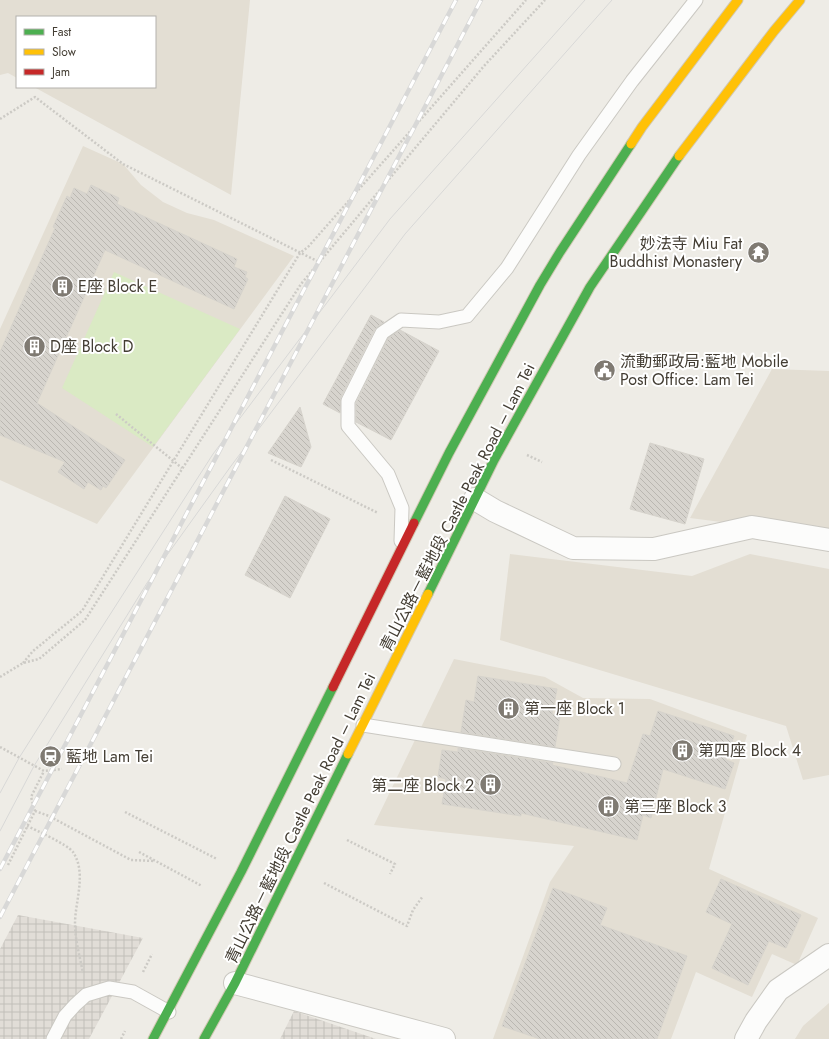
<svg xmlns="http://www.w3.org/2000/svg" width="829" height="1039" font-family="Jost,'Noto Sans TC',sans-serif">
<defs>
<pattern id="industrial-grid" width="8" height="8" patternUnits="userSpaceOnUse"><rect width="8" height="8" fill="#e1ddd7"/><path d="M0 4h8M4 0v8" fill="none" stroke="#c2bfb9"/></pattern>
<pattern id="building-back-hatch" width="6" height="6" patternUnits="userSpaceOnUse"><rect width="6" height="6" fill="#d7d4ce"/><path d="M-1 5l2 2M0 0l6 6M5-1l2 2" fill="none" stroke="#bab7b1"/></pattern>
</defs>
<rect width="100%" height="100%" fill="#eeece6"/>
<path fill="#e3ded3" d="M 0,0 L 250,0 L 231,195 L 34,87 L 155,87 L 155,17 L 17,17 L 17,78 L 8,73 L 0,75 Z
M 83,146 L 123,164 L 141,185 L 163,202 L 187,213 L 214,220 L 294,256 L 97,524 L 0,480 L 0,329 Z
M 772,369 L 829,371 L 829,536 L 690,518 Z
M 510,554 L 692,576 L 750,554 L 829,569 L 829,775 L 803,780 L 786,726 L 500,640 Z
M 454,659 L 545,677 L 583,698 L 650,699 L 747,735 L 709,869 L 818,918 L 797,965 L 772,954 L 752,997 L 696,972 L 671,1039 L 493,1039 L 550,882 L 574,846 L 374,825 Z
M 829,1003 L 829,1039 L 795,1039 L 803,1026 Z"/>
<path fill="url(#industrial-grid)" d="M 18,915 L 143,938 L 89,1039 L 0,1039 L 0,949 Z
M 294,1011 L 376,1039 L 280,1039 Z"/>
<path fill="#daeac4" d="M 114,272 L 240,329 L 153,447 L 62,388 Z"/>
<path fill="url(#building-back-hatch)" stroke="#d6d3cc" d="M 91,185 L 119,198 L 117,204 L 237,259 L 234,267 L 247,272 L 245,277 L 248,279 L 234,309 L 105,250 L 37,403 L 125,460 L 106,488 L 103,486 L 101,490 L 88,482 L 84,489 L 58,472 L 65,462 L 0,435 L 0,352 L 55,228 L 53,227 L 67,196 L 70,198 L 74,188 L 87,194 Z
M 371,315 L 384,322 L 375,329 L 341,397 L 340,413 L 323,404 Z
M 400,330 L 439,351 L 391,440 L 356,422 L 356,403 L 388,338 Z
M 300,407 L 311,447 L 301,467 L 268,453 Z
M 650,443 L 704,459 L 685,524 L 630,509 Z
M 285,496 L 330,519 L 290,598 L 245,575 Z
M 478,676 L 557,689 L 552,714 L 560,716 L 555,747 L 461,732 L 466,700 L 474,702 Z
M 658,711 L 734,736 L 726,760 L 734,763 L 725,789 L 663,769 L 651,818 L 643,815 L 637,840 L 521,813 L 521,816 L 442,804 L 446,779 L 438,777 L 442,750 L 458,752 L 458,748 L 553,763 L 552,765 L 627,783 L 643,734 L 650,736 Z
M 721,879 L 801,915 L 786,948 L 769,941 L 748,985 L 712,968 L 732,924 L 706,912 Z
M 553,888 L 607,908 L 600,925 L 687,956 L 657,1039 L 540,1039 L 502,1026 Z"/>
<g fill="none" stroke-linecap="round" stroke-linejoin="round">
<defs>
<path id="lane" d="M 401,541 L 402,508 L 388,474 L 348,426 L 348,401 L 382,333 L 401,320 L 439,322 L 467,316 L 507,268 L 579,155 L 632,81 L 696,0
M 363,725 L 614,764
M 53,1039 L 65,1016 L 75,1005 L 86,995 L 109,988 L 133,992 L 169,1012"/>
<path id="street" d="M 475,499 L 495,511 L 573,548 L 654,549 L 752,527 L 829,540
M 235,983 L 444,1039
M 746,1039 L 756,1021 L 778,990 L 829,955"/>
<path id="fast" d="M 414,523 L 449,453 L 540,285 L 560,252 L 631,144
M 428,594 L 494,460 L 590,287 L 679,156
M 153,1039 L 241,872 L 333,687
M 204,1039 L 235,983 L 348,754"/>
<path id="slow" d="M 631,144 L 642,127 L 738,0
M 679,156 L 774,31 L 800,0
M 348,754 L 428,594"/>
<path id="jam" d="M 333,687 L 414,523"/>
</defs>
<use href="#lane" stroke="#cac8c2" stroke-width="15"/>
<use href="#street" stroke="#cac8c2" stroke-width="24"/>
<use href="#fast" stroke="#d1c8b3" stroke-width="11"/>
<use href="#slow" stroke="#d1c8b3" stroke-width="11"/>
<use href="#jam" stroke="#d1c8b3" stroke-width="11"/>
<path stroke="#cccac5" stroke-width="2.5" stroke-dasharray="2 2" stroke-linecap="butt" d="M 0,119 L 35,97 L 123,164 L 319,262
M 116,414 L 182,468
M 527,455 L 542,462
M 271,460 L 378,513
M 23,663 L 33,651 L 82,611 L 300,253 L 308,247 L 526,0
M 0,677 L 23,663 L 39,659 L 85,620 L 301,284 L 484,66 L 545,0
M 0,747 L 44,771 L 62,769
M 35,811 L 49,816 L 131,860 L 155,861
M 125,812 L 217,859
M 27,826 C 36,830 68,845 73,852 C 87,873 75,901 75,924 C 75,940 80,957 83,973
M 347,840 L 395,864 L 390,874
M 139,852 L 202,886
M 8,865 L 35,811 L 31,797 L 44,771
M 324,883 L 407,926 L 413,910 L 423,896
M 143,972 L 152,954
M 121,1039 L 125,1031"/>
<use href="#lane" stroke="#fcfcfb" stroke-width="13"/>
<use href="#street" stroke="#fcfcfb" stroke-width="22"/>
<use href="#fast" stroke="#4caf50" stroke-width="9"/>
<use href="#slow" stroke="#ffc107" stroke-width="9"/>
<use href="#jam" stroke="#c62828" stroke-width="9"/>
<path stroke="#d8d8d7" stroke-width="1" d="M 0,793 L 19,758 L 86,652 L 213,454 L 390,219 L 585,0
M 0,831 L 34,766 L 147,583 L 231,466 L 405,234 L 612,0"/>
<defs>
<path id="rail" d="M 0,869 L 456,0
M 0,917 L 481,0"/>
</defs>
<use href="#rail" stroke="#d8d8d7" stroke-width="4.5"/>
<use href="#rail" stroke="#fff" stroke-width="3" stroke-dasharray="9" stroke-linecap="butt"/>
</g>
<defs>
<symbol id="temple-disc" viewBox="-11 -11 22 22"><circle r="9.5" fill="#7f7a72" stroke="#fff"/><path d="M0-6L5-2H3V0L6.5 2.5H4V6H1.5V3h-3V6H-4V2.5H-6.5L-3 0V-2H-5Z" fill="#fff"/></symbol>
<symbol id="building-disc" viewBox="-11 -11 22 22"><circle r="9.5" fill="#7f7a72" stroke="#fff"/><path d="M-4-6H4V6H1V3H-1V6H-4ZM-2.5-4.3h1.7v1.8h-1.7ZM.8-4.3h1.7v1.8H.8ZM-2.5-1h1.7V.8h-1.7ZM.8-1h1.7V.8H.8Z" fill="#fff"/></symbol>
<symbol id="civic-disc" viewBox="-11 -11 22 22"><circle r="9.5" fill="#7f7a72" stroke="#fff"/><path d="M-.6-6.5H3V-4.5H.6V-3L4-1V1h2V6H-6V1h2V-1L-.6-3ZM-1.2 2.5V6h2.4V2.5Z" fill="#fff"/></symbol>
<symbol id="station-disc" viewBox="-11 -11 22 22"><circle r="9.5" fill="#7f7a72" stroke="#fff"/><path d="M-3-6H3Q5-6 5-4V2Q5 4 3 4L4.5 6H3L1.5 4h-3L-3 6H-4.5L-3 4Q-5 4-5 2V-4Q-5-6-3-6ZM-3.5-4v3h7v-3ZM-3.5 1v1.5H-2V1ZM2 1v1.5H3.5V1Z" fill="#fff"/></symbol>
</defs>
<g fill-rule="evenodd">
<use href="#temple-disc" x="746" y="240" width="25" height="25"/>
<use href="#building-disc" x="50" y="274" width="25" height="25"/>
<use href="#building-disc" x="22" y="334" width="25" height="25"/>
<use href="#civic-disc" x="592" y="358" width="25" height="25"/>
<use href="#building-disc" x="496" y="696" width="25" height="25"/>
<use href="#building-disc" x="670" y="738" width="25" height="25"/>
<use href="#station-disc" x="38" y="744" width="25" height="25"/>
<use href="#building-disc" x="478" y="772" width="25" height="25"/>
<use href="#building-disc" x="596" y="794" width="25" height="25"/>
</g>
<g text-anchor="middle" stroke-width="4" stroke-linejoin="round" paint-order="stroke">
<g font-size="16" fill="#433d33" stroke="#fff" text-anchor="start">
<text x="742" y="249" text-anchor="end">妙法寺 Miu Fat<tspan x="742" dy="18">Buddhist Monastery</tspan></text>
<text x="78" y="292">E座 Block E</text>
<text x="50" y="352">D座 Block D</text>
<text x="620" y="367">流動郵政局:藍地 Mobile<tspan x="620" dy="18">Post Office: Lam Tei</tspan></text>
<text x="524" y="714">第一座 Block 1</text>
<text x="698" y="756">第四座 Block 4</text>
<text x="66" y="762">藍地 Lam Tei</text>
<text x="474" y="791" text-anchor="end">第二座 Block 2</text>
<text x="624" y="812">第三座 Block 3</text>
</g>
<g font-size="16" fill="#433d33" stroke="#fff">
<text transform="translate(457 507) rotate(-63)" y="6">青山公路－藍地段 Castle Peak Road – Lam Tei</text>
<text transform="translate(300 818) rotate(-64)" y="6">青山公路－藍地段 Castle Peak Road – Lam Tei</text>
</g>
</g>
<rect x="16" y="16" width="140" height="72" fill="#ffffff" stroke="#b4b1ad"/>
<rect x="24" y="29" width="20" height="6" fill="#4caf50" stroke="#b4b1ad"/>
<text x="52" y="36" font-size="12" fill="#433d33">Fast</text>
<rect x="24" y="49" width="20" height="6" fill="#ffc107" stroke="#b4b1ad"/>
<text x="52" y="56" font-size="12" fill="#433d33">Slow</text>
<rect x="24" y="69" width="20" height="6" fill="#c62828" stroke="#b4b1ad"/>
<text x="52" y="76" font-size="12" fill="#433d33">Jam</text>
</svg>
